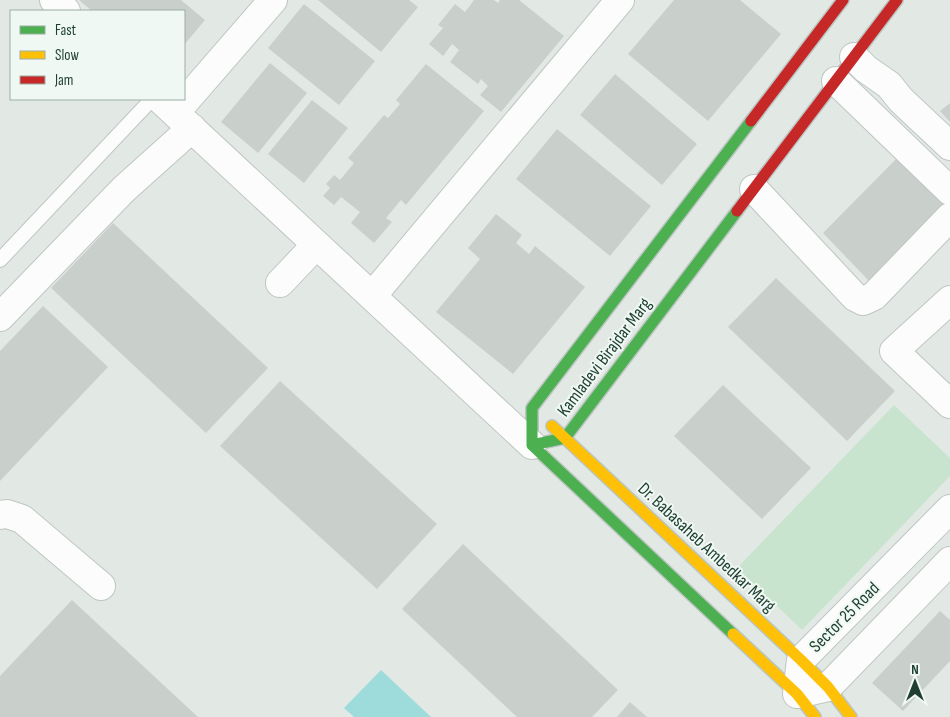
<svg xmlns="http://www.w3.org/2000/svg" width="950" height="717" font-family="'Sofia Sans Condensed',sans-serif">
<rect width="100%" height="100%" fill="#e2e9e5"/>
<path fill="#c9e4ce" d="M 894,405 L 950,458 L 950,476 L 802,630 L 737,568 Z"/>
<path fill="#9edcdb" d="M 381,670 L 431,717 L 354,717 L 344,708 Z"/>
<path fill="#c9d0cc" d="M 79,0 L 181,0 L 205,20 L 184,45 L 184,11 L 92,11 Z
M 318,0 L 409,0 L 418,7 L 381,52 Z
M 474,0 L 494,0 L 498,3 L 500,0 L 519,0 L 564,36 L 501,112 L 480,95 L 488,86 L 481,79 L 478,84 L 450,62 L 459,50 L 452,44 L 443,56 L 429,44 L 443,28 L 438,25 L 455,4 L 465,12 Z
M 674,0 L 740,0 L 781,34 L 708,121 L 628,54 Z
M 304,4 L 375,61 L 339,105 L 268,48 Z
M 270,63 L 307,93 L 258,153 L 221,122 Z
M 426,64 L 484,111 L 406,205 L 401,200 L 386,218 L 392,222 L 374,243 L 351,223 L 360,212 L 341,197 L 334,205 L 323,196 L 330,188 L 326,184 L 334,175 L 340,180 L 354,163 L 348,158 L 384,115 L 388,118 L 400,104 L 396,100 Z
M 615,74 L 697,144 L 662,185 L 580,115 Z
M 312,100 L 348,128 L 304,183 L 268,154 Z
M 950,103 L 950,122 L 940,111 Z
M 557,129 L 651,206 L 610,256 L 516,179 Z
M 903,152 L 950,205 L 870,282 L 823,233 Z
M 496,214 L 522,235 L 516,243 L 529,254 L 535,246 L 585,287 L 513,374 L 436,312 L 480,259 L 468,248 Z
M 113,223 L 268,368 L 206,433 L 51,288 Z
M 776,278 L 895,391 L 847,441 L 728,327 Z
M 43,306 L 108,367 L 0,481 L 0,351 Z
M 280,381 L 437,524 L 377,589 L 220,446 Z
M 723,385 L 811,468 L 762,519 L 674,436 Z
M 463,544 L 618,690 L 592,717 L 517,717 L 402,609 Z
M 72,600 L 198,717 L 0,717 L 0,676 Z
M 940,611 L 950,620 L 950,661 L 903,711 L 872,683 Z
M 630,702 L 647,717 L 617,717 Z"/>
<g fill="none" stroke-linecap="round" stroke-linejoin="round">
<defs>
<path id="lane" d="M 0,260 L 152,99"/>
<path id="street" d="M 54,0 L 66,11
M 854,57 L 866,69 L 889,85 L 901,100 L 950,146
M 836,81 L 950,191
M 160,99 L 532,445
M 175,113 L 273,0
M 754,189 L 855,297 L 863,301 L 874,296 L 950,217
M 280,283 L 316,245
M 372,296 L 620,0
M 950,300 L 894,351 L 950,404
M 0,317 L 124,189 L 192,128
M 950,509 L 801,660 L 797,694 L 828,687 L 950,561
M 0,515 L 7,514 L 22,519 L 101,586"/>
<path id="fast" d="M 532,445 L 565,438 L 737,211
M 532,445 L 532,408 L 751,121
M 532,445 L 733,634"/>
<path id="slow" d="M 552,426 L 801,660 L 828,687 L 851,717
M 733,634 L 797,694 L 815,717"/>
<path id="jam" d="M 751,121 L 843,0
M 737,211 L 897,0"/>
</defs>
<use href="#lane" stroke="#bfc6c2" stroke-width="16"/>
<use href="#street" stroke="#bfc6c2" stroke-width="30"/>
<use href="#fast" stroke="#bbc5c1" stroke-width="14"/>
<use href="#slow" stroke="#bbc5c1" stroke-width="14"/>
<use href="#jam" stroke="#bbc5c1" stroke-width="14"/>
<use href="#lane" stroke="#fbfcfb" stroke-width="14"/>
<use href="#street" stroke="#fbfcfb" stroke-width="28"/>
<use href="#fast" stroke="#4caf50" stroke-width="11"/>
<use href="#slow" stroke="#ffc107" stroke-width="11"/>
<use href="#jam" stroke="#c62828" stroke-width="11"/>
</g>
<g text-anchor="middle" stroke-width="4" stroke-linejoin="round" paint-order="stroke">
<g font-size="18" fill="#1e3e31" stroke="#f0f8f3">
<text transform="translate(604 357) rotate(-53)" y="6">Kamladevi Birajdar Marg</text>
<text transform="translate(707 547) rotate(43)" y="6">Dr. Babasaheb Ambedkar Marg</text>
<text transform="translate(844 617) rotate(-45)" y="6">Sector 25 Road</text>
</g>
</g>
<rect x="10" y="10" width="175" height="90" fill="#f0f8f3" stroke="#9caea5"/>
<rect x="20" y="26" width="25" height="8" fill="#4caf50" stroke="#9caea5"/>
<text x="55" y="35" font-size="15" fill="#1e3e31">Fast</text>
<rect x="20" y="51" width="25" height="8" fill="#ffc107" stroke="#9caea5"/>
<text x="55" y="60" font-size="15" fill="#1e3e31">Slow</text>
<rect x="20" y="76" width="25" height="8" fill="#c62828" stroke="#9caea5"/>
<text x="55" y="85" font-size="15" fill="#1e3e31">Jam</text>
<g transform="translate(915 682)" stroke="#f0f8f3" stroke-width="4" paint-order="stroke">
<path d="M0-4L9 19L0 12L-9 19Z" fill="#1e3e31"/>
<text y="-8" font-size="14" font-weight="bold" text-anchor="middle" fill="#1e3e31">N</text>
</g>
</svg>
